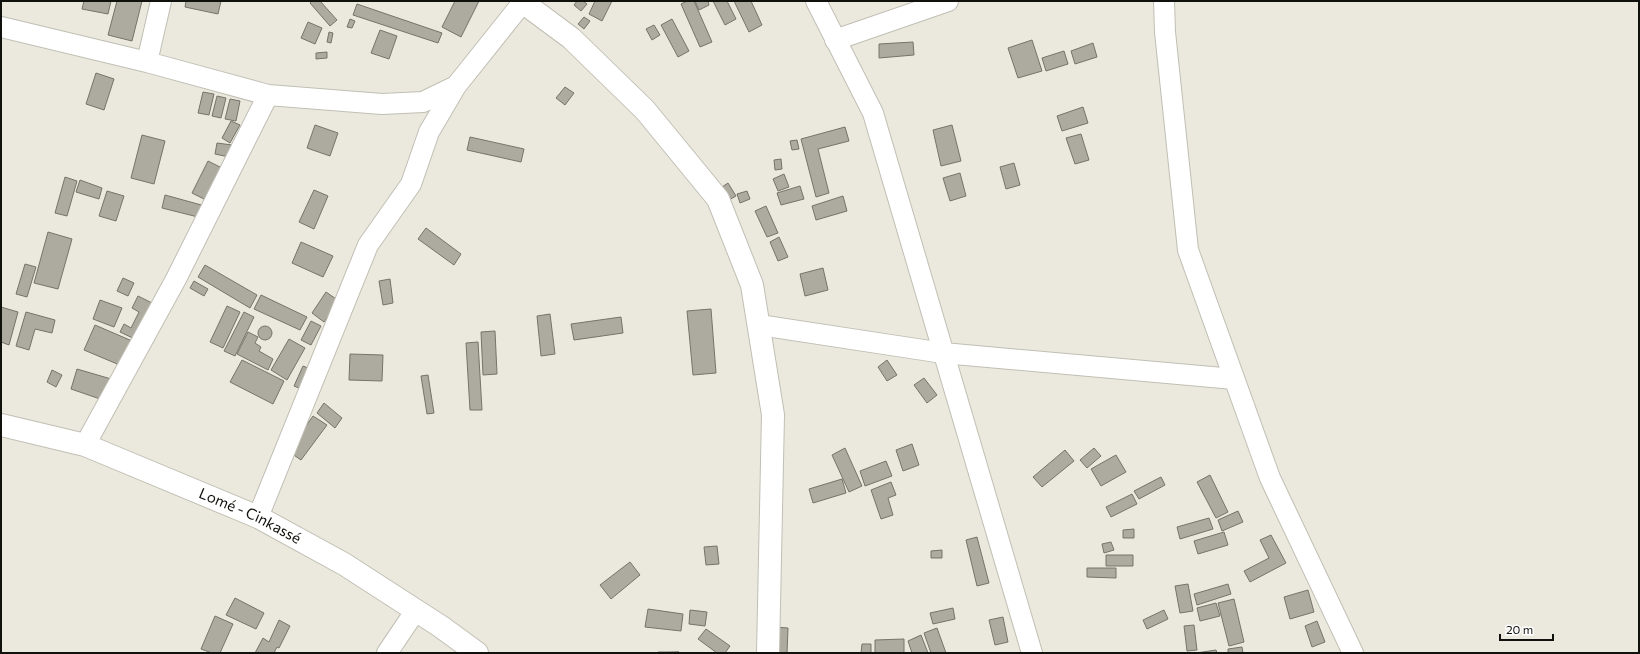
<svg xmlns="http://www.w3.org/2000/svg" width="1640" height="654" font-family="Commissioner,sans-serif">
<rect width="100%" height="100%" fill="#ebe9de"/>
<path fill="#adaba0" stroke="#76746a" d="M 84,1 L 111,1 L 108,14 L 82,9 Z
M 117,1 L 142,1 L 132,41 L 108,35 Z
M 186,1 L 221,1 L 218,14 L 185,7 Z
M 312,1 L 320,1 L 337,20 L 330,26 L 310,3 Z
M 455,1 L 479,1 L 461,37 L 442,27 Z
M 577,1 L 583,1 L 587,4 L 581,11 L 574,5 Z
M 595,1 L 612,1 L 602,21 L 589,14 Z
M 687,1 L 694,1 L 712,42 L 700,47 L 681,4 Z
M 695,1 L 708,1 L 709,5 L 699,10 Z
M 713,1 L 727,1 L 736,19 L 725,25 Z
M 734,1 L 751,1 L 762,25 L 749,32 Z
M 357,4 L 442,33 L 438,43 L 353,15 Z
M 584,17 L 590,21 L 584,29 L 578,24 Z
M 350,19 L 355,21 L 352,28 L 347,27 Z
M 672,19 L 689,51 L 678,57 L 661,25 Z
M 308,22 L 322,28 L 315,44 L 301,38 Z
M 654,25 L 660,35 L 652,40 L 646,29 Z
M 380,30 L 397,36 L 389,59 L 371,53 Z
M 329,32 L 333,33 L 331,43 L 327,42 Z
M 1032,40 L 1042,71 L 1018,78 L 1008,48 Z
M 913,42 L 914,55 L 879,58 L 879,44 Z
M 1093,43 L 1097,57 L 1075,64 L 1071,51 Z
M 1064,51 L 1068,64 L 1046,71 L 1042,58 Z
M 327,52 L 327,58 L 316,59 L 316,53 Z
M 96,73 L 114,79 L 104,110 L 86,104 Z
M 565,87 L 574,93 L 565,105 L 556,98 Z
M 203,92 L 214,94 L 209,115 L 198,113 Z
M 217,96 L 226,98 L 221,118 L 212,116 Z
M 230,99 L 240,101 L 236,121 L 225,119 Z
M 1083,107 L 1088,123 L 1062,131 L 1057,116 Z
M 231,121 L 240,125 L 230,143 L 222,138 Z
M 315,125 L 338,133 L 330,156 L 307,148 Z
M 952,125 L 961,161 L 941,166 L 933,130 Z
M 845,127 L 849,141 L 818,149 L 829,193 L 816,197 L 801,139 Z
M 1081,134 L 1089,160 L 1075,164 L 1066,138 Z
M 142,135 L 165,141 L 154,184 L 131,178 Z
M 470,137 L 524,149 L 521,162 L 467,150 Z
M 797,140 L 799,149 L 792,150 L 790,141 Z
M 217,143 L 232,145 L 229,157 L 215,154 Z
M 781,159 L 782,169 L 775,170 L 774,160 Z
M 208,161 L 222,168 L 206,200 L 192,193 Z
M 1014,163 L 1020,185 L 1006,189 L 1000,167 Z
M 960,173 L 966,196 L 950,201 L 943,178 Z
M 784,174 L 789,187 L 778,191 L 773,179 Z
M 65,177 L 77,181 L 67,216 L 55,213 Z
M 80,180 L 102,188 L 99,199 L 76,192 Z
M 728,183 L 736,196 L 729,200 L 722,187 Z
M 800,186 L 804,199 L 781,205 L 777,193 Z
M 314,190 L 328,196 L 314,229 L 299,222 Z
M 107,191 L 124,196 L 116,221 L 99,216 Z
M 747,191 L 750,199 L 740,203 L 737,194 Z
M 165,195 L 205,206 L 202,218 L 162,208 Z
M 843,196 L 847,211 L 816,220 L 812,206 Z
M 766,206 L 778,233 L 767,237 L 755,211 Z
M 426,228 L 461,254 L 454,265 L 418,239 Z
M 48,232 L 72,239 L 58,289 L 34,283 Z
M 779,237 L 788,257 L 778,261 L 770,242 Z
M 301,242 L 333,256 L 323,277 L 292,263 Z
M 25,264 L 36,267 L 27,297 L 16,294 Z
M 205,265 L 257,295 L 250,308 L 198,277 Z
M 823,268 L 828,290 L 805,296 L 800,274 Z
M 123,278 L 134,283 L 128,296 L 117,291 Z
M 390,279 L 393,303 L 383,305 L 379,281 Z
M 194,281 L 208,289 L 204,296 L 190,288 Z
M 326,292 L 339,301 L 324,322 L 312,313 Z
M 261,295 L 307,317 L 300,330 L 254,309 Z
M 138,296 L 154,304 L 137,340 L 120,332 L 124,324 L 131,328 L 139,312 L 132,308 Z
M 100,300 L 122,308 L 114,327 L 93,319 Z
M 227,306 L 240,312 L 223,348 L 210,342 Z
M 1,307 L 18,312 L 9,345 L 1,342 Z
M 711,309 L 716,373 L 693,375 L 687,311 Z
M 26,312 L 55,320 L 52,333 L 35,329 L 29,350 L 16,346 Z
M 244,312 L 254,317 L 235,356 L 224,351 Z
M 550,314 L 555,354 L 541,356 L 537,316 Z
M 621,317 L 623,333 L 574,340 L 571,324 Z
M 311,321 L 321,326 L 311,345 L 301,340 Z
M 95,325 L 132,341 L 122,366 L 84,350 Z
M258 333a7 7 0 1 1 14 0a7 7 0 1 1-14 0Z
M 495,331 L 497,374 L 483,375 L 481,332 Z
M 248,332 L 258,337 L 255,343 L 261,347 L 259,351 L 273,359 L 268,370 L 237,354 Z
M 289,339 L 305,348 L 287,380 L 271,370 Z
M 478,342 L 482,410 L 470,410 L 466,343 Z
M 350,354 L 383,355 L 382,381 L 349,380 Z
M 242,360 L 284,381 L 273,404 L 230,382 Z
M 887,360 L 897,375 L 887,381 L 878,367 Z
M 303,366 L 313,370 L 304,390 L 294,386 Z
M 77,369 L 118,381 L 106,401 L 71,389 Z
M 52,370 L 62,375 L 56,387 L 47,382 Z
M 428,375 L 434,413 L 427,414 L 421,376 Z
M 924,378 L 937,395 L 927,403 L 914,385 Z
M 324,403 L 342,418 L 335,428 L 317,413 Z
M 313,416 L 327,425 L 301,460 L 288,451 Z
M 912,444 L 919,465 L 903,471 L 896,450 Z
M 845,448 L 862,486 L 849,492 L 832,455 Z
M 1094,448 L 1101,456 L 1087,468 L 1080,460 Z
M 1065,450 L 1074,461 L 1042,487 L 1033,477 Z
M 1116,455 L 1126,472 L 1101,486 L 1091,469 Z
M 886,461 L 892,476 L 865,486 L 860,471 Z
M 1210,475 L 1228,512 L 1216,518 L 1197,482 Z
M 1161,477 L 1165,485 L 1139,499 L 1134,491 Z
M 842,479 L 846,493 L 813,503 L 809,489 Z
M 891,482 L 896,495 L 888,498 L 893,515 L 881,519 L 871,490 Z
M 1132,494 L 1137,504 L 1111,517 L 1106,507 Z
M 1238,511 L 1243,522 L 1222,531 L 1218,520 Z
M 1209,518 L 1213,529 L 1180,539 L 1177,527 Z
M 1134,529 L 1134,538 L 1123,538 L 1123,530 Z
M 1224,532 L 1228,545 L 1198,554 L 1194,541 Z
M 1271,535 L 1286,563 L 1250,582 L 1244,571 L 1269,558 L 1260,540 Z
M 977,537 L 989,583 L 977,586 L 966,540 Z
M 1111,542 L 1114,550 L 1104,553 L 1102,544 Z
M 717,546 L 719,564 L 706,565 L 704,547 Z
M 942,550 L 942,558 L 931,558 L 931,551 Z
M 1106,555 L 1133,555 L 1133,566 L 1106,566 Z
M 630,562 L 640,575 L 611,599 L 600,585 Z
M 1087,568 L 1116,568 L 1116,578 L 1087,577 Z
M 1188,584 L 1193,611 L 1180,613 L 1175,586 Z
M 1228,584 L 1231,594 L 1197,605 L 1194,594 Z
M 1308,590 L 1314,612 L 1290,619 L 1284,597 Z
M 235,598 L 264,613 L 256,629 L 226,615 Z
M 1234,599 L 1244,642 L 1229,646 L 1218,603 Z
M 1216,603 L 1220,616 L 1200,621 L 1197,608 Z
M 953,608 L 955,619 L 933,624 L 930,613 Z
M 648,609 L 683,614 L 681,631 L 645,627 Z
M 690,610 L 707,612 L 705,626 L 689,624 Z
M 1164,610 L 1168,619 L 1147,629 L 1143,620 Z
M 215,616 L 233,624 L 220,653 L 212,653 L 201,649 Z
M 1003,617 L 1008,642 L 995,645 L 989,620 Z
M 279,620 L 290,626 L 279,648 L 277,647 L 274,653 L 255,653 L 263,638 L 269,642 Z
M 1317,621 L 1325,642 L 1312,647 L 1305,626 Z
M 1194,625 L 1197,650 L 1187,651 L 1184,626 Z
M 774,627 L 788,628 L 787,653 L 774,653 Z
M 937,628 L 946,653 L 931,653 L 924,633 Z
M 706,629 L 730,646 L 725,653 L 717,653 L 698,639 Z
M 921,635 L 928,653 L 912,653 L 908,641 Z
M 904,639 L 904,653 L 875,653 L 875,640 Z
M 862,644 L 871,644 L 871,653 L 861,653 Z
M 1242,647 L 1243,653 L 1228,653 L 1228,649 Z
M 1216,650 L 1217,653 L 1196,653 Z
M 658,652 L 679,652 L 658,653 Z"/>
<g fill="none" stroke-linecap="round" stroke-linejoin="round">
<defs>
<path id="minor" d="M 816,1 L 873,113 L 1032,653
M 1164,1 L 1165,32 L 1188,250 L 1270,478 L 1353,653
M 1,27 L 147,62 L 268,95 L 382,104 L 423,102 L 456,86
M 835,40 L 948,1
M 147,62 L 161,1
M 759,325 L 943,353 L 1234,379
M 85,445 L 176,279 L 268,95
M 258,517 L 368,245 L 411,184 L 429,132 L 456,86 L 523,2
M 387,653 L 416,610"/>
<path id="tertiary" d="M 521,1 L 571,38 L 645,110 L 718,199 L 752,285 L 773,415 L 768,653"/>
<g id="trunk">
<path id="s1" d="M 1,425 L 85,445 L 258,517 L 344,564 L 440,626 L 477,653"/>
</g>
</defs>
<use href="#minor" stroke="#c1bfb4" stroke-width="22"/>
<use href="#tertiary" stroke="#c1bfb4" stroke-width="24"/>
<use href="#trunk" stroke="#c1bfb4" stroke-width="24"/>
<use href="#minor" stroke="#fff" stroke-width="20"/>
<use href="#tertiary" stroke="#fff" stroke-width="22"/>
<use href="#trunk" stroke="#fff" stroke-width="22"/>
</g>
<g text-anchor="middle" stroke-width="4" stroke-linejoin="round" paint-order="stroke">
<g font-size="15" fill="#10100c" stroke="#fff">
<text dy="5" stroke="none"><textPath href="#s1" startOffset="266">Lomé - Cinkassé</textPath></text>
</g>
</g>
<rect width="1640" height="654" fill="none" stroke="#10100c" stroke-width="4"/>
<path d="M1500 634v6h53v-6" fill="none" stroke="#10100c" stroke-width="2"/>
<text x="1506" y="634" font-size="12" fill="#10100c" stroke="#ffffff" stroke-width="3" paint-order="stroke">20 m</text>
</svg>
